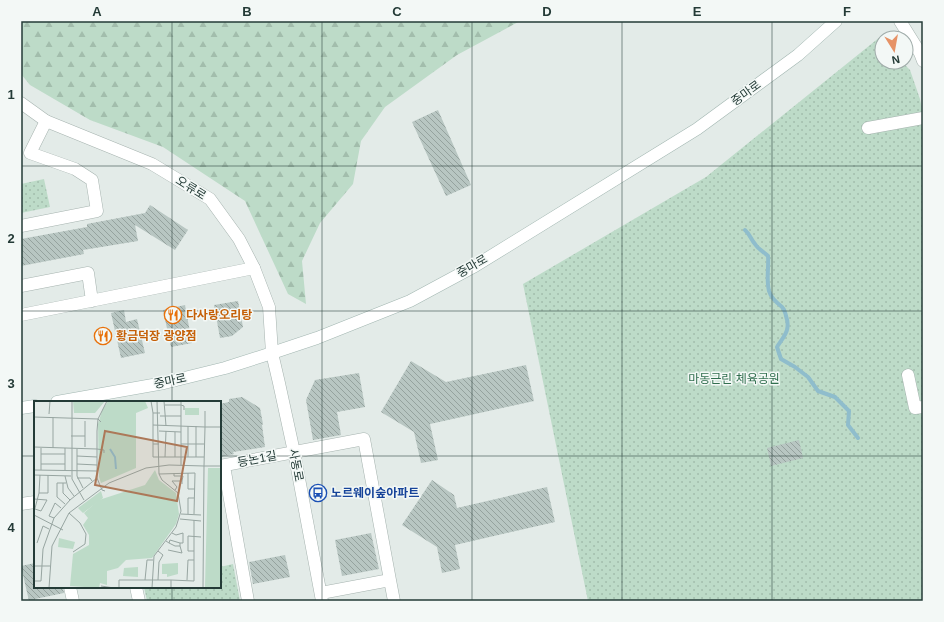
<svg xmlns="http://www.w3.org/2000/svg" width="944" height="622" font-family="Helvetica,'Noto Sans KR',sans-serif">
<defs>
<pattern id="forest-firs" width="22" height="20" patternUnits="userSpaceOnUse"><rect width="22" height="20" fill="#bddbc8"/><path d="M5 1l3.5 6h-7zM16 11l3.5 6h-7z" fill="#a2bdac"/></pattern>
<pattern id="park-dots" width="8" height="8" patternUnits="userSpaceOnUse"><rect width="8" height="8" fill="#bddbc8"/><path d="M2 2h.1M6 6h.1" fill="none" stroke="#a2bdac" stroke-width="1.8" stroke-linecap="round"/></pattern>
<pattern id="building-back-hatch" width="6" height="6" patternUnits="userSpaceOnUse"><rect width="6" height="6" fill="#b8c6c2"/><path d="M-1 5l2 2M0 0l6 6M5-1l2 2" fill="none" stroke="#95a29e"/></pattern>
</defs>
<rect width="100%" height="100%" fill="#e3ebe8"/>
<path fill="url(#forest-firs)" d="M 21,21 L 520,21 L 457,55 L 385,107 L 361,141 L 353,184 L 320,223 L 302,261 L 306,304 L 288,294 L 245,201 L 163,147 L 90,120 L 30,85 L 21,74 Z"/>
<path fill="url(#park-dots)" d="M 880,37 L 882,39 L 882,62 L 902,62 L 910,70 L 920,99 L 923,114 L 923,601 L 588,601 L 523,284 L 706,177 Z
M 44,179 L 50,207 L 21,213 L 21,184 Z
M 233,564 L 240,601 L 147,601 L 144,587 L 220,587 L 220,567 Z"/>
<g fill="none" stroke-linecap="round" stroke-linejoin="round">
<path stroke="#8fbdcc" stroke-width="4" d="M 745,230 C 750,234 751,240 755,244 C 758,249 764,252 768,256 C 769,268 766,279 769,291 C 771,298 777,303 782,307 C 785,310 785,312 786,316 C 791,330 784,336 777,347 L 781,359 L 795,367 L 808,377 L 818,391 L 835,397 L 849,411 L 848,425 L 858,438"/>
</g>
<path fill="url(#building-back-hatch)" d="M 438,110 L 471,185 L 446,196 L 412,122 Z
M 150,205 L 188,230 L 175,250 L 135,225 L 138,241 L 83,250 L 84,254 L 21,266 L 21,239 L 87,227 L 87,224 L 145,213 Z
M 238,301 L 243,327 L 232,336 L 220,338 L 214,305 Z
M 185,305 L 192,343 L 171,347 L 163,310 Z
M 124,310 L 126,322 L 137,319 L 145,353 L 121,358 L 111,313 Z
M 411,361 L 446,382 L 526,365 L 534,401 L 430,424 L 438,460 L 421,463 L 414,432 L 381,412 Z
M 359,373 L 365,407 L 337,412 L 341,435 L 313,440 L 306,400 L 315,380 Z
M 242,397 L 260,408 L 263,424 L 262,425 L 265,447 L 233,452 L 234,454 L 220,457 L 220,404 L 229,402 L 229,399 Z
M 799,440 L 803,458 L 771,466 L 767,448 Z
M 432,480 L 454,495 L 457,508 L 547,487 L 555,522 L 455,545 L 460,569 L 442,573 L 437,547 L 402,525 Z
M 371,533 L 379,569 L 342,576 L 335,540 Z
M 285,555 L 290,577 L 253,584 L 249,562 Z
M 35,563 L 35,587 L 63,587 L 64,593 L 35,599 L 35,601 L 29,601 L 21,566 Z"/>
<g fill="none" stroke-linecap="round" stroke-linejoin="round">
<defs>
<path id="minor" d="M 900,21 L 920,53 L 923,61
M 868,128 L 923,118
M 21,226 L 97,211 L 92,180 L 75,169 L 30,153 L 46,121
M 21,286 L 88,273 L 92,301
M 21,315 L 254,268
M 908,375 L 915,408 L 923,407
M 220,466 L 364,439 L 390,580 L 321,593
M 224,466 L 248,601
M 21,504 L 35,502
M 390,580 L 394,601
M 70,587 L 73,601
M 136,587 L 139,601"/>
<path id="tertiary" d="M 21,103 L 46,121 L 152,164 L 210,199 L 239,239 L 254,268 L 269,307 L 272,353 L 279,383 L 294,452 L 322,601"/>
<path id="secondary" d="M 57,402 L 164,383 L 225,368 L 272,353 L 317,338 L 410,301 L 475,266 L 697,129 L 798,55 L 836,21
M 21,408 L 35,406"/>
</defs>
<use href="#minor" stroke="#a6b3af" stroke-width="13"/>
<use href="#tertiary" stroke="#a6b3af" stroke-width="13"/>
<use href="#secondary" stroke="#a2b6b1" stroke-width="13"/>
<use href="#minor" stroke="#fff" stroke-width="12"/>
<use href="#tertiary" stroke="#fff" stroke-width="12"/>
<use href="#secondary" stroke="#fff" stroke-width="12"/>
</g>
<path fill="none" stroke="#243b37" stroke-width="1" stroke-opacity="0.55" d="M 172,21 L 172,402M 322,21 L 322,601M 472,21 L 472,601M 622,21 L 622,601M 772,21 L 772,601M 21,166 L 923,166M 21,311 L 923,311M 21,456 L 35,456M 220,456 L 923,456M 172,587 L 172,601"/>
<defs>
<symbol id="restaurant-ring" viewBox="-11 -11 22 22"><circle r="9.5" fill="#f3f8f6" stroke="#e8710a" stroke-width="1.5"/><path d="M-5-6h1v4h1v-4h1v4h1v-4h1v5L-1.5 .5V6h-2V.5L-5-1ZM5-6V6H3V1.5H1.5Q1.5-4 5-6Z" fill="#e8710a"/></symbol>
<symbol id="bus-ring" viewBox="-11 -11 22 22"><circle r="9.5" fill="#f3f8f6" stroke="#1a4fb4" stroke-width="1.5"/><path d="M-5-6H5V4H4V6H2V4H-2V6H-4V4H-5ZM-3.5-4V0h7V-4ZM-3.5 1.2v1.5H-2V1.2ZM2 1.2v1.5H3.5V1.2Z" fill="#1a4fb4"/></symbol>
</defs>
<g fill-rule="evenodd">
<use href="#restaurant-ring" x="163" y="305" width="20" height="20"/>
<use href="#restaurant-ring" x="93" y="326" width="20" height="20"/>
<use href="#bus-ring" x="308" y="483" width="20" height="20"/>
</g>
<g text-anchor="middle" stroke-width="3" stroke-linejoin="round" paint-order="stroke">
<g font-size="12" fill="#243b37" stroke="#f3f8f6">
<text transform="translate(746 93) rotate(-36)" y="4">중마로</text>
<text transform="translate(191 188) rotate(32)" y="4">오류로</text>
<text transform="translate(472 266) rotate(-30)" y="4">중마로</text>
<text transform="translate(170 381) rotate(-12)" y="4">중마로</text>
<text transform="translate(257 459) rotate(-11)" y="4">등논1길</text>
<text transform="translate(296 465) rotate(79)" y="4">사동로</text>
</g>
<g font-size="12" font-weight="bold" fill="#c56008" stroke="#f3f8f6" text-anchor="start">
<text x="186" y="319">다사랑오리탕</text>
<text x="116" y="340">황금덕장 광양점</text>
</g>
<g font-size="12" fill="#316f4f" stroke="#f3f8f6">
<text x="734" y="383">마동근린 체육공원</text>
</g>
<g font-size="12" font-weight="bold" fill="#164399" stroke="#f3f8f6" text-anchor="start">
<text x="331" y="497">노르웨이숲아파트</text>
</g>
</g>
<g transform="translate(34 401)">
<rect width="187" height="187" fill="#e3ebe8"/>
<path d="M 39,0 L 71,0 L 61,12 L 40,12 ZM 151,7 L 165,7 L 165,14 L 151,14 ZM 67,90 L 69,97 L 49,112 L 44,107 ZM 25,137 L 41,141 L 39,148 L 24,146 ZM 144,162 L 144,173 L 133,176 L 133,173 L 128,173 L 128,163 ZM 104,166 L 104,176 L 89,175 L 90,167 Z" fill="#bddbc8"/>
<path d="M 121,69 L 125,79 L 142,92 L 145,113 L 142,123 L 118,157 L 92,159 L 84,167 L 73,170 L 73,184 L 66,182 L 65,187 L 36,185 L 39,153 L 55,144 L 55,134 L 49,124 L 54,117 L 50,112 L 65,99 L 111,84 Z" fill="#bddbc8"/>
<path d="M 74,0 L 111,0 L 114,7 L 102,12 L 102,67 L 67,82 L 65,76 L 64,23 L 68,10 ZM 174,67 L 187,67 L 187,187 L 171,186 Z" fill="#bddbc8"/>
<path fill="none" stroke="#8fbdcc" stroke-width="2" d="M 76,48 L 81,56 L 82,68"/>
<path fill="none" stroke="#97a5a1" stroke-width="1" d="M 38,0 L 38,78 L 50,99M 117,0 L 119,12M 130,0 L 132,25M 131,4 L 147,4 L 150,5 L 150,9M 15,13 L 16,0M 126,15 L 147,15M 0,16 L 64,18 L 67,21M 119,24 L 119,12 L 126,12M 154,25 L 154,56M 162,25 L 162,56M 187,26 L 171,26 L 170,65 L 187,65M 125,30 L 147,31M 37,35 L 51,35 L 51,46M 51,35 L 51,20M 119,43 L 119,24 L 171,26 L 171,10M 125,43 L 119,43 L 119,56 L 170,56M 147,43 L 170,43M 0,46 L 63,48 L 70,49 L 70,52M 19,47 L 19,16M 43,48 L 43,75 L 49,87M 7,53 L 31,53M 43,55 L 63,56M 131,56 L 132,30M 141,56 L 141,31M 7,63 L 31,63M 43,63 L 63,64M 147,64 L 147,0M 0,69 L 63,70M 7,69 L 7,47M 31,69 L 31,47M 140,72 L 140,75 L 149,75 L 148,80M 154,72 L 154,88 L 161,88M 125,73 L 161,72 L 160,113M 0,74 L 37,75M 31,75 L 34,87 L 40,95M 43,77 L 56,77 L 58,80M 29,82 L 29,92 L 36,99M 141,89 L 143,86 L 138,80 L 148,80 L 148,83M 71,90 L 68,89 L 63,77 L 63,30 L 64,18 L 73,0M 5,92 L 14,92 L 14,74M 0,98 L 13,99 L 7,110 L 1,108M 31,103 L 23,96 L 23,82 L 32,82M 0,111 L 5,92 L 6,74M 35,112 L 46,122 L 52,133 L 51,143 L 39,151M 147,113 L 167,114M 154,113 L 154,97 L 160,97M 0,114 L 29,129M 20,117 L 15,115 L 21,102 L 27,107M 146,118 L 167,120M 138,132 L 142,134 L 149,132 L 149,142 L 146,142M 132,140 L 135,142 L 141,145 L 146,145 L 146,142 L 136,139 L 135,142M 3,142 L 9,125 L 15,128M 134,149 L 148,152 L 146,145M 160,150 L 154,150 L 154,135 L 167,136M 0,165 L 16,165M 111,179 L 113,159 L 119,159M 124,179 L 137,179 L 137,187M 137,179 L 160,180 L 160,119M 153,179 L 154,159 L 160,159M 0,180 L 7,180 L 9,148 L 20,117 L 36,99 L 63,77M 67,185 L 80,187M 15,187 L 18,145 L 35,112 L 75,82 L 112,67 L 135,64 L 170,65 L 169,187M 85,187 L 85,179 L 124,179 L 125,161 L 129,154 L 124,150M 118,187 L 120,155 L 142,126 L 147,110 L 144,92 L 128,79 L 125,73 L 123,0"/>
<path fill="#ac7858" fill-opacity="0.15" stroke="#ac7858" stroke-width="2" d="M 71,30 L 153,46 L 143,100 L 61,84 Z"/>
<rect width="187" height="187" fill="none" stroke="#243b37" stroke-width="2"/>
</g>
<rect width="944" height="622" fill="none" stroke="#f3f8f6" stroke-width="44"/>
<g transform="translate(894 50) rotate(169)"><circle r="19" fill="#f3f8f6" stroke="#a0acaa"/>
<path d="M0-3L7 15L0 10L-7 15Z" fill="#e69266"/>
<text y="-6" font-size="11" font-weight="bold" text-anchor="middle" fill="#243b37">N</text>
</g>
<rect x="22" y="22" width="900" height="578" fill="none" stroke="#243b37" stroke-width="1.5"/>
<g font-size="13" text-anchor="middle" font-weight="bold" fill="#243b37">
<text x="97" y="16">A</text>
<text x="247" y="16">B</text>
<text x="397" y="16">C</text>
<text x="547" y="16">D</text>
<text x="697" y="16">E</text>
<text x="847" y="16">F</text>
<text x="11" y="99">1</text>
<text x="11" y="243">2</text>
<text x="11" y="388">3</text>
<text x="11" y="532">4</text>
</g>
</svg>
